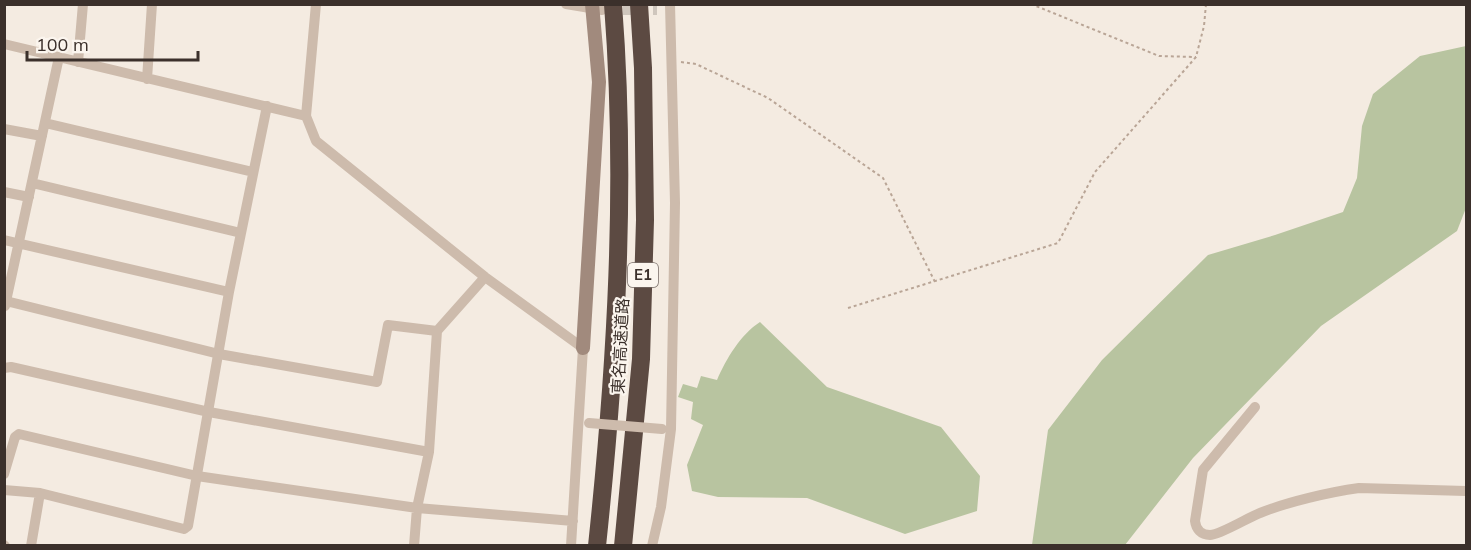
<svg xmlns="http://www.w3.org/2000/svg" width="1471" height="550" font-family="Mulish,'Noto Sans JP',sans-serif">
<rect width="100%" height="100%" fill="#f4ebe1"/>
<path fill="#b8c4a0" d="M 1466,46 L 1466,208 L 1457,231 L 1321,326 L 1193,458 L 1125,545 L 1032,545 L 1048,430 L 1102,360 L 1208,255 L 1275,235 L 1343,212 L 1357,178 L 1362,126 L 1373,94 L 1420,56 Z
M 760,322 L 827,387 L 941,427 L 980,476 L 977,511 L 905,534 L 807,498 L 718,497 L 692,491 L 687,465 L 703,425 L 691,419 L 693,402 L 678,397 L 683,384 L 697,388 L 701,376 L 717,380 C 726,359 741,334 760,322 Z"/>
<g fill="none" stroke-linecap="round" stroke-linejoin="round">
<path stroke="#cfc6bd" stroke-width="10" stroke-dasharray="10 5" stroke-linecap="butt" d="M 608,10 L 657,10"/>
<path stroke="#b9a596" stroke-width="2" stroke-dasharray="3 3" stroke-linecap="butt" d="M 1031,4 L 1159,56 L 1196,57
M 681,62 L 696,64 L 768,98 L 883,178 L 935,282
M 848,308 L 1058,243 L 1095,172 L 1196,57 L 1204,26 L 1206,4"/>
<path stroke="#cdbbac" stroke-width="10" d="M 316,4 L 306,116 L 316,141 L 485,277 L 583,348 L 571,546
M 566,4 L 602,10
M 4,44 L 306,116
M 78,62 L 83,4
M 147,79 L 152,4
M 45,123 L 253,172
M 4,129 L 42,136
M 32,183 L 241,233
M 4,192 L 29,197
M 4,240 L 229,292
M 6,301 L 219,354 L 377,382 L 388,325 L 437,331
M 5,306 L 59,57
M 4,368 L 11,367 L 209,412 L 429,452
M 1255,407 L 1203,470 L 1195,521 C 1196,529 1201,535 1210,535 C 1220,535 1249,517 1260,513 C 1287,502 1330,492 1359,488 L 1466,491
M 4,474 L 15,437 L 19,434 L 197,476 L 417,508 L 429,452 L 437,331 L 485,277
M 4,490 L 40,493 L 184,529 L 188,526 L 229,292 L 267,106
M 4,545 L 5,546
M 31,546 L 40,493
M 414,546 L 417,508 L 573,521
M 652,546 L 661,507 L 671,429 L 675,203 L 670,4"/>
<path stroke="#a18a7d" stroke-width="14" d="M 583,348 L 599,82 L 592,4"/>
<path stroke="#5c4a42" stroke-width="18" d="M 597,546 C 616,366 627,185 613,4
M 623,546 L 641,359 L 645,220 L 643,68 L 639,4"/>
<path stroke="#cdbbac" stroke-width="10" d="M 589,423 L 662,429"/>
</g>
<g text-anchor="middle" stroke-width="4.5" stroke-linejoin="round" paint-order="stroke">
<rect fill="#fbf5ee" stroke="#756b66" stroke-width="1.5" x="628" y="263" width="30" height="24" rx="4.5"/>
<g font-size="15" font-weight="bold" fill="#3b302b">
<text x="643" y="280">E1</text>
</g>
<g font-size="16" fill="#3b302b" stroke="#fbf5ee">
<text transform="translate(620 346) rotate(-87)" y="6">東名高速道路</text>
</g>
</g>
<rect width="1471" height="550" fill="none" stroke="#3b302b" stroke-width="12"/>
<path d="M27 51v9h171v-9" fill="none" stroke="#3b302b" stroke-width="3"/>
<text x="36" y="51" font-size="18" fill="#3b302b" stroke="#fbf5ee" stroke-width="4.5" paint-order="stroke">100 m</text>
</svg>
